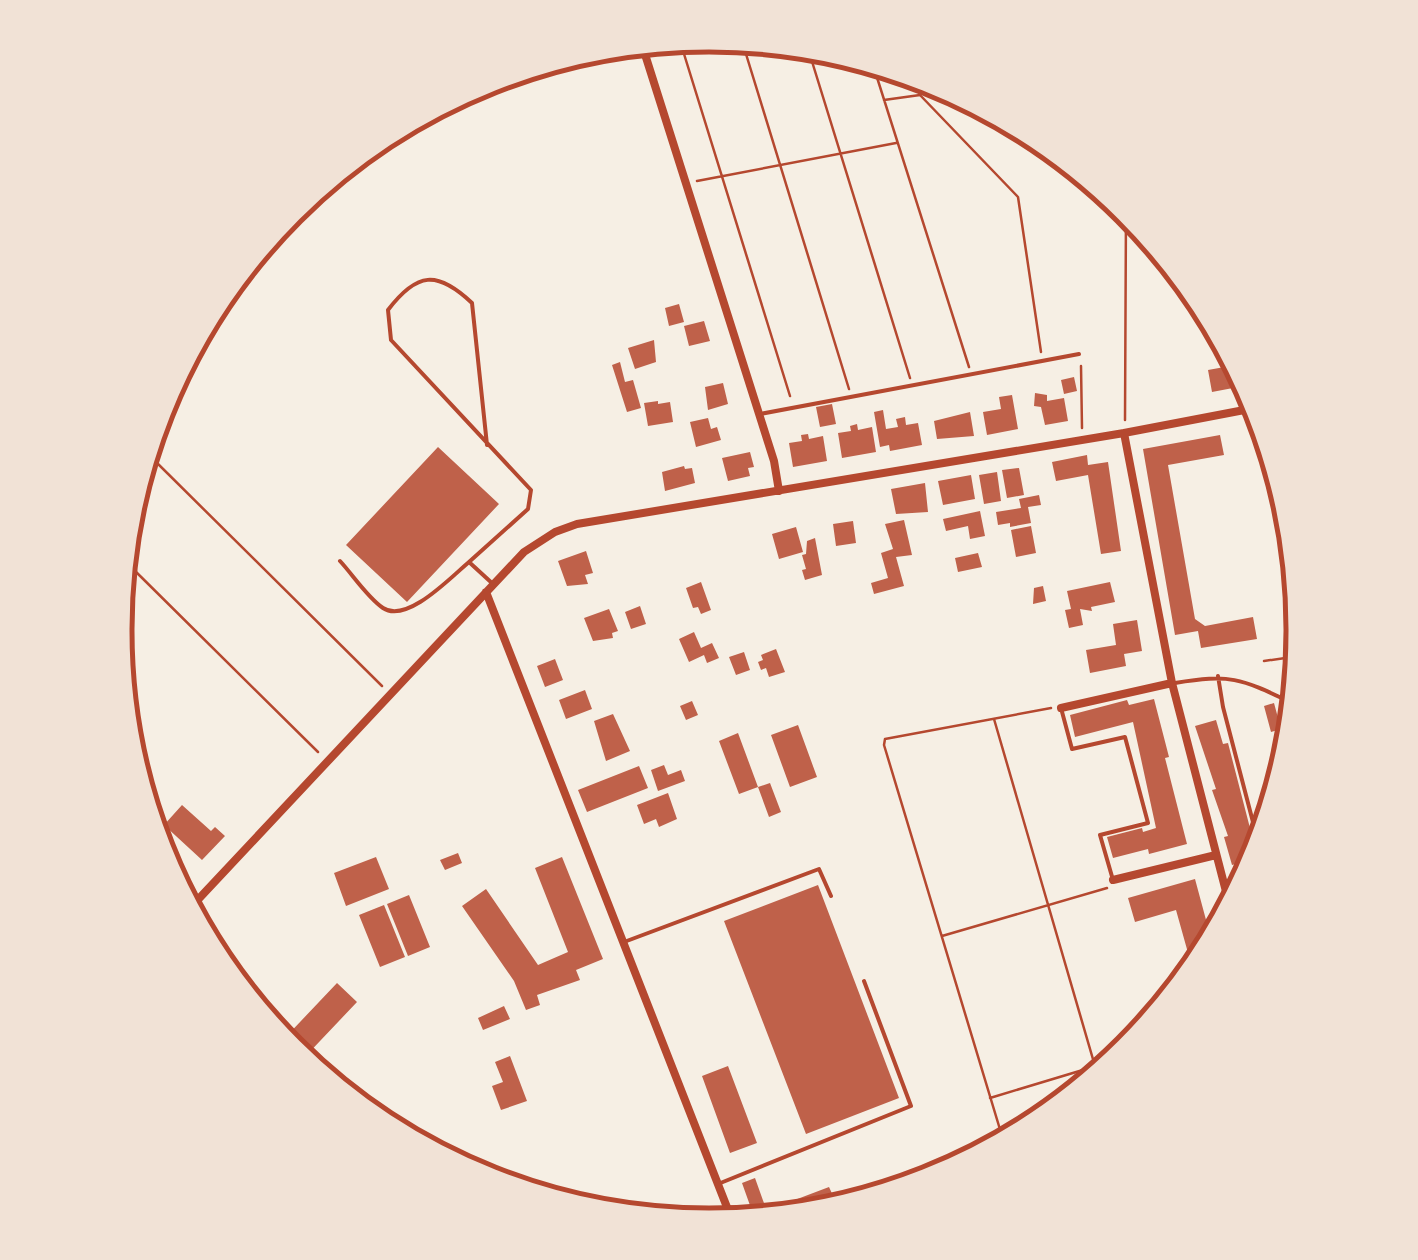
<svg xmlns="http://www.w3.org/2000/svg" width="1418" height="1260" font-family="Commissioner,sans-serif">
<rect width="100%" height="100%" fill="#f6efe4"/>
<path fill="#bf614a" d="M 679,304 L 684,322 L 669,326 L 665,308 Z
M 704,321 L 710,341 L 689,346 L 684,326 Z
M 654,340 L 656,362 L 635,369 L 628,348 Z
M 620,362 L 625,382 L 633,380 L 641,408 L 627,412 L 612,365 Z
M 1230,366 L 1233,388 L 1212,392 L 1208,370 Z
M 1074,377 L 1077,391 L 1064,394 L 1061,380 Z
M 723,383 L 728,404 L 708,410 L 705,387 Z
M 1035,393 L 1047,395 L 1047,401 L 1064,398 L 1068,421 L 1045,425 L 1041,407 L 1034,406 Z
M 1012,395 L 1018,429 L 987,435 L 983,412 L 1001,409 L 999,397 Z
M 658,401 L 658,404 L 670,402 L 673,422 L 648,426 L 644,403 Z
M 832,404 L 836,424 L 820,427 L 816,407 Z
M 883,410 L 886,429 L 898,427 L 896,419 L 905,417 L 906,425 L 918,423 L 922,445 L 890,451 L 889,445 L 880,447 L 874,412 Z
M 970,412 L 974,436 L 937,439 L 934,421 Z
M 708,418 L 711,429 L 717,427 L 721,440 L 696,447 L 690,422 Z
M 857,424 L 858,430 L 872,427 L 876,452 L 842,458 L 838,433 L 851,431 L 850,426 Z
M 808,434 L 809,439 L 823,436 L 827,461 L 793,467 L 789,443 L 802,441 L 801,435 Z
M 1220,435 L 1224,455 L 1168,465 L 1195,619 L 1205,626 L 1253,617 L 1257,639 L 1201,648 L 1198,631 L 1175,635 L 1143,449 Z
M 438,447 L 499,504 L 407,602 L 346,545 Z
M 750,452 L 754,467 L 748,468 L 750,476 L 728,481 L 722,458 Z
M 1087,455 L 1088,465 L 1108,462 L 1121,551 L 1101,554 L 1088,475 L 1056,481 L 1052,462 Z
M 684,466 L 685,469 L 692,468 L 695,483 L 665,491 L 662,472 Z
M 1019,468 L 1024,495 L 1007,498 L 1002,470 Z
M 997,472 L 1001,501 L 984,504 L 979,475 Z
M 971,475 L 975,499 L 943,505 L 938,481 Z
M 925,483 L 928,512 L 896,514 L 891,489 Z
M 1039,495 L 1041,505 L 1028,507 L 1031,523 L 1010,527 L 1010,523 L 998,525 L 996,512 L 1021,508 L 1019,499 Z
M 980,511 L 985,536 L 970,539 L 968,526 L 946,531 L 943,519 Z
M 904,520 L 912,555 L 896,557 L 904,586 L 874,594 L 871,583 L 888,578 L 881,553 L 893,549 L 885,524 Z
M 853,521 L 856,543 L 836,546 L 833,524 Z
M 1031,526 L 1036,553 L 1016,557 L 1011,530 Z
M 796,527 L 803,552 L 779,559 L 772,534 Z
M 815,538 L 822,575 L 805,580 L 802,570 L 806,569 L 802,555 L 806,554 L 807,541 Z
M 586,551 L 593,573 L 585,575 L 588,584 L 567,586 L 558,561 Z
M 978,553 L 982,567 L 958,572 L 955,558 Z
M 1294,579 L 1301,617 L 1290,619 L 1286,580 Z
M 701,582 L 711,610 L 701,614 L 698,607 L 693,608 L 686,588 Z
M 1110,582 L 1115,602 L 1091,607 L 1092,611 L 1080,609 L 1083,625 L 1069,628 L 1065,610 L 1071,609 L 1067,591 Z
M 1043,586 L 1046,601 L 1033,604 L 1034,588 Z
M 640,606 L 646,624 L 631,629 L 625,612 Z
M 609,609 L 618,631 L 612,633 L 613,638 L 593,641 L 584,618 Z
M 1137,620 L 1142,651 L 1124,654 L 1126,666 L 1090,673 L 1086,650 L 1116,645 L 1113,624 Z
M 694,632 L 701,648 L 712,643 L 719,658 L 707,663 L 704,655 L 689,662 L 679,639 Z
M 776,649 L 785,672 L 769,677 L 766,668 L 761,670 L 758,662 L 763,660 L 761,655 Z
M 744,652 L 750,670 L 736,675 L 729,657 Z
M 555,659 L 563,680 L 545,687 L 537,666 Z
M 585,690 L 592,709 L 566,719 L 559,700 Z
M 1154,699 L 1169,757 L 1165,758 L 1187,844 L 1149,854 L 1148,849 L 1113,858 L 1107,837 L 1142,828 L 1143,832 L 1156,828 L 1133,722 L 1075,737 L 1070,715 L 1127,700 L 1129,705 Z
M 692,701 L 698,715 L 686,720 L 680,706 Z
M 1274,703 L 1281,729 L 1271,732 L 1264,706 Z
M 613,714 L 630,751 L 606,761 L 594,721 Z
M 1216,720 L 1223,744 L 1228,743 L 1258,859 L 1241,884 L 1236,864 L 1232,865 L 1224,837 L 1228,836 L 1212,790 L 1216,789 L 1195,726 Z
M 798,725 L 817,777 L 790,787 L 771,735 Z
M 738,733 L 758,787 L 739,794 L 719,741 Z
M 664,765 L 668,775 L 681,770 L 685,781 L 658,791 L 651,770 Z
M 639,766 L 648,788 L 587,812 L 578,790 Z
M 770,783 L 781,812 L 769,817 L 758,787 Z
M 668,793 L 677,819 L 659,827 L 656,819 L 644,824 L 637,805 Z
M 182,805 L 211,831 L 215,827 L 225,836 L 202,860 L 164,825 Z
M 458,853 L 462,863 L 445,870 L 440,860 Z
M 376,857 L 389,889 L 346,906 L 334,873 Z
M 562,857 L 603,959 L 576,970 L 580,980 L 537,995 L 540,1005 L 526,1010 L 514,981 L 462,906 L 486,889 L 538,965 L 568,952 L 535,868 Z
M 1195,879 L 1209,931 L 1190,960 L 1176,910 L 1135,922 L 1128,898 Z
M 818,885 L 899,1098 L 806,1134 L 724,921 Z
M 409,895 L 430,947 L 408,956 L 387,904 Z
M 384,905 L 405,957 L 380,967 L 359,915 Z
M 337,983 L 357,1002 L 302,1060 L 282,1041 Z
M 504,1006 L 510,1019 L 483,1030 L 478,1018 Z
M 510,1056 L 527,1101 L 501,1110 L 492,1086 L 503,1082 L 495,1062 Z
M 728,1066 L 757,1143 L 730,1153 L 702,1076 Z
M 755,1178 L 765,1206 L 752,1211 L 742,1183 Z
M 829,1187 L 835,1200 L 764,1214 L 763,1212 Z"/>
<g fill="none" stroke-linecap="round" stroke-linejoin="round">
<path stroke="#b5482f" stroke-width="2.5" d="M 680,41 L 790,396
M 742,41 L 849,389
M 810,55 L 910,378
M 874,68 L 969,367
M 884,100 L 920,95 L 1018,197 L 1041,352
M 697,181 L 896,143
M 1081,366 L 1082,428
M 1125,420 L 1126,207
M 149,455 L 382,686
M 127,563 L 318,752
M 1264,661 L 1299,656
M 994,719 L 1097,1073
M 942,936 L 1107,888
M 990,1098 L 1116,1060
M 1002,1136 L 884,745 L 885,739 L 1051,708"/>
<path stroke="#b5482f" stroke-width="4" d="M 760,414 L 1079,354
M 340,561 C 353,575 367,597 383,608 C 407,624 451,577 469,562 L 493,584
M 469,562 L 528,509 L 531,490 L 391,340 L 388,310 C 417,272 437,270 472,303 L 487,445
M 1218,676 L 1223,707 L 1260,849
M 1175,683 C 1230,674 1240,678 1290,702
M 1061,708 L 1072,749 L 1125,737 L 1148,823 L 1100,835 L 1113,880
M 624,942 L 819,869 L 831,896
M 718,1184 L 911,1106 L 864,981"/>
<path stroke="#b5482f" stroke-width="8" d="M 643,48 L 774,461 L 779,491
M 1124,433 L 1172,683 L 1229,903
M 486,592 L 732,1220
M 1061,708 L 1172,683
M 1113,880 L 1216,855
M 192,906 L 524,552 L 555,532 L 577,524 L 1124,433 L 1260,407"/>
</g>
<path d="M0 0H1418V1260H0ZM709 52H709A577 577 0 0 1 1286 629V631A577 577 0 0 1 709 1208H709A577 577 0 0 1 132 631V629A577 577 0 0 1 709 52Z" fill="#f1e2d6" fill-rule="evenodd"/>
<path fill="none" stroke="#b5482f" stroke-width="5" d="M709 52H709A577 577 0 0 1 1286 629V631A577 577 0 0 1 709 1208H709A577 577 0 0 1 132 631V629A577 577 0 0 1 709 52Z"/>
</svg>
